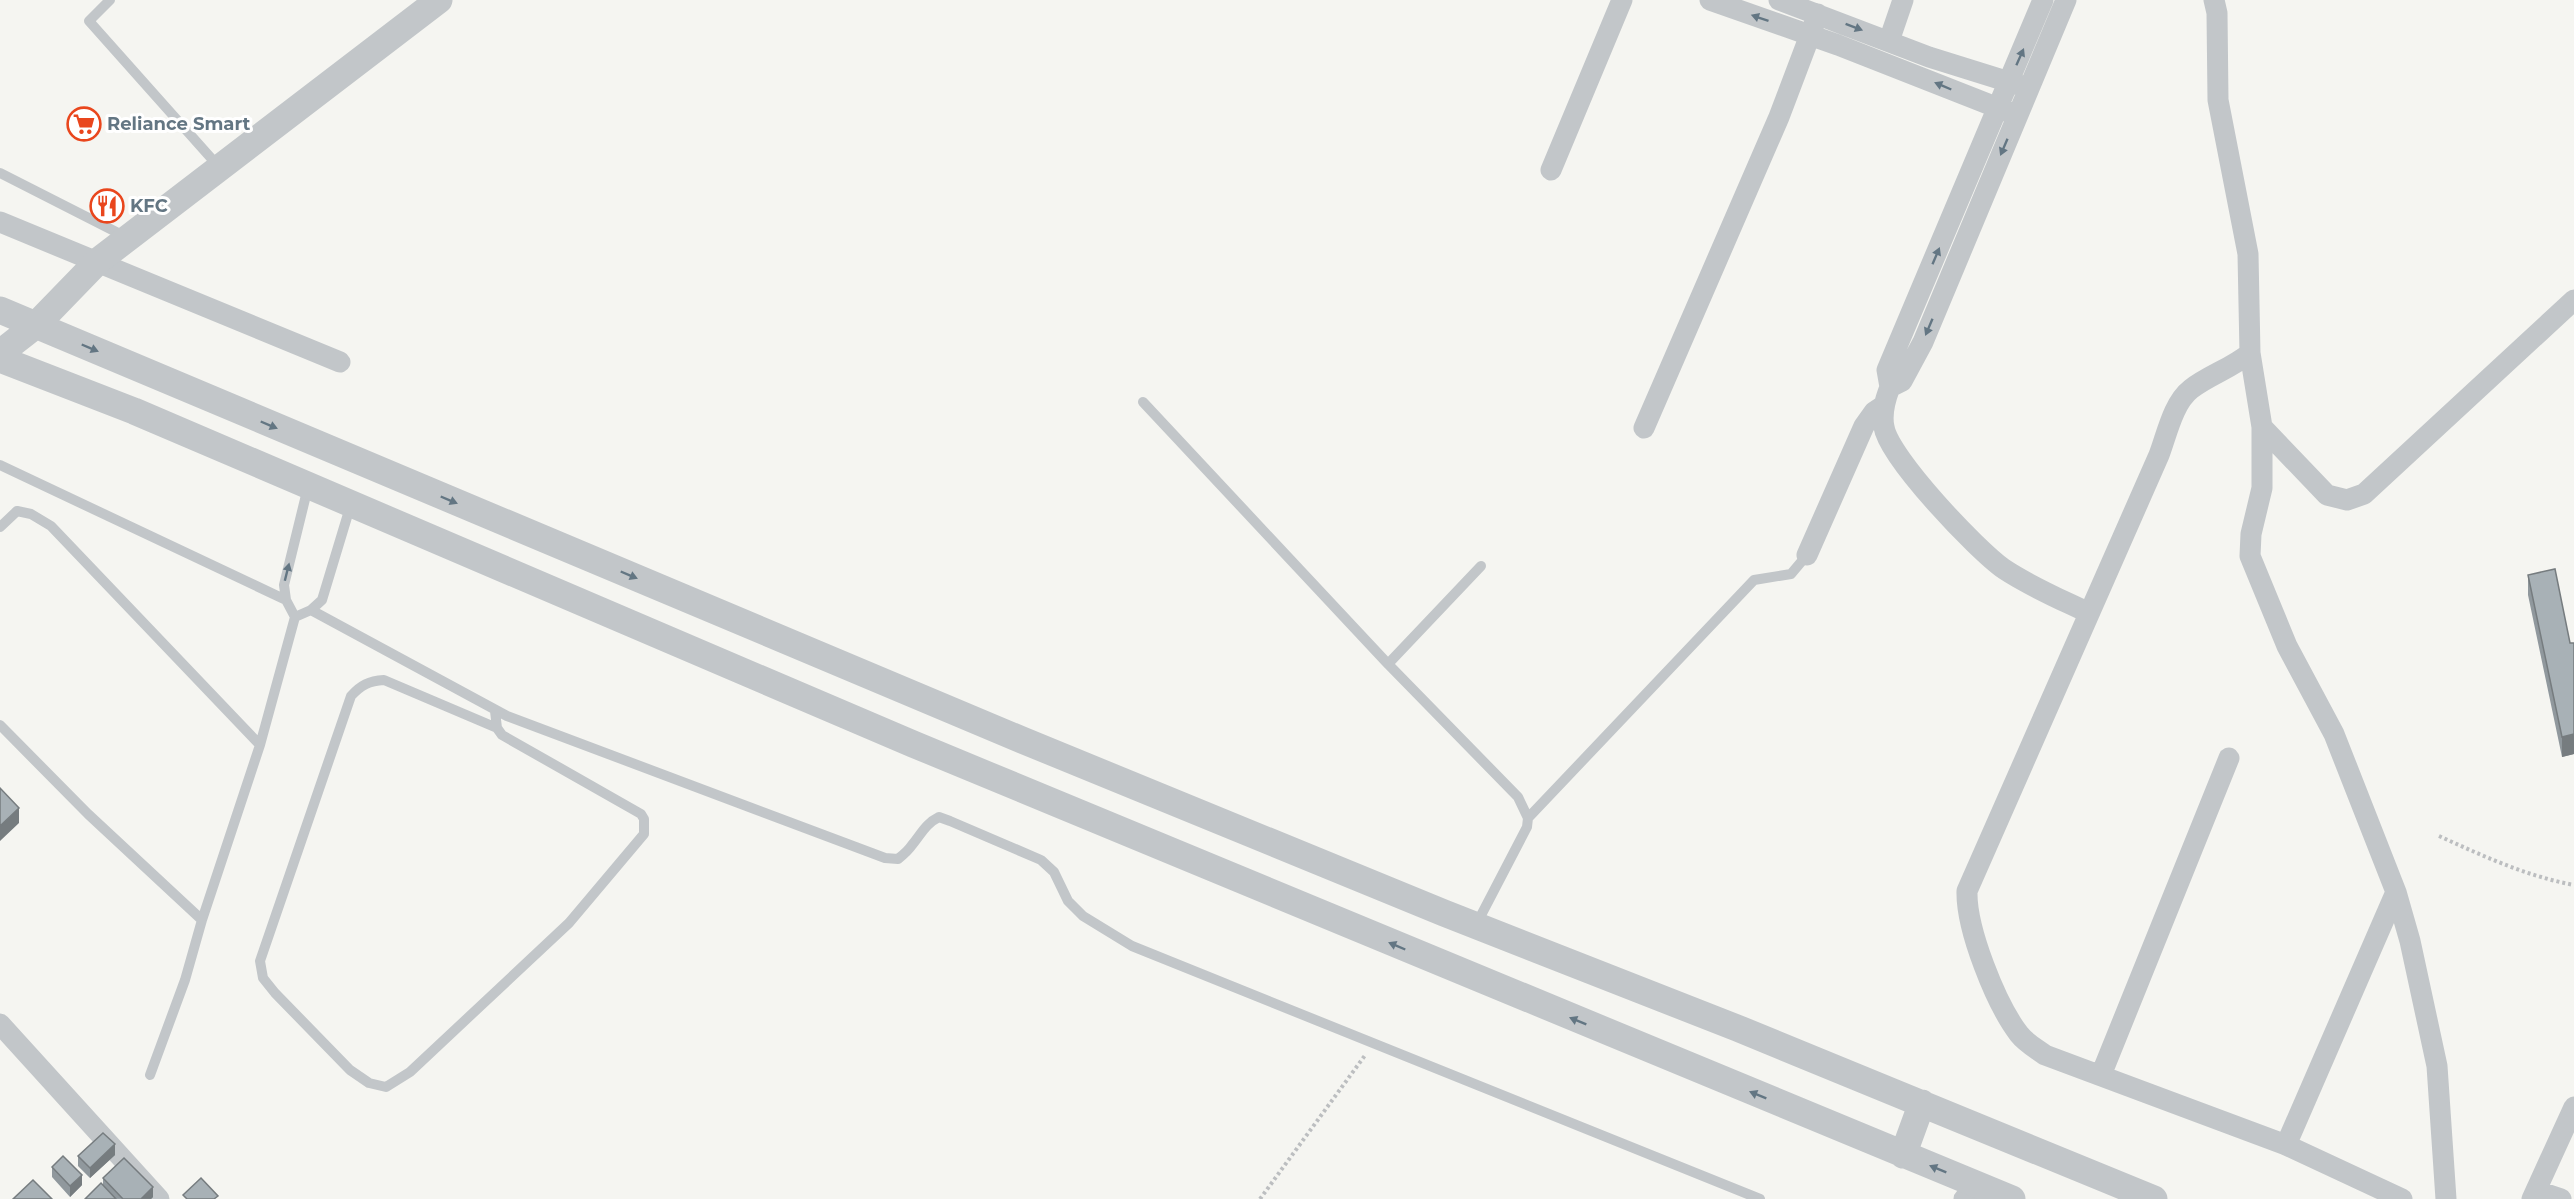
<svg xmlns="http://www.w3.org/2000/svg" width="2574" height="1199" font-family="Montserrat,sans-serif">
<rect width="100%" height="100%" fill="#f5f5f1"/>
<g fill="none" stroke-linecap="round" stroke-linejoin="round">
<path stroke="#bcbec0" stroke-width="4" stroke-dasharray="3 3" stroke-linecap="butt" d="M 2439,836 C 2483,856 2526,876 2574,885
M 1260,1199 L 1366,1054"/>
<path stroke="#c2c6c9" stroke-width="10" d="M 110,0 L 89,21 L 219,167
M 0,173 L 128,238
M 1143,402 L 1388,664 L 1518,797 L 1528,818 L 1527,827 L 1476,925
M 0,465 L 286,600
M 308,487 L 284,585 L 286,600 L 295,617 L 311,610 L 322,600 L 351,504
M 0,527 L 17,511 L 31,514 L 51,526 L 260,745
M 311,610 L 507,716 L 885,858 L 898,859 C 903,855 908,851 912,845 C 922,833 925,824 939,817 L 950,821 L 1041,860 L 1054,872 L 1068,901 L 1083,916 L 1132,946 L 1760,1199
M 1388,664 L 1481,566
M 495,711 L 497,728 L 502,735 L 641,814 L 644,819 L 644,834 L 569,923 L 410,1072 L 386,1087 L 369,1083 L 350,1070 L 275,993 L 263,978 L 260,961 L 351,696 C 361,685 369,681 384,680 L 497,728
M 0,725 L 88,814 L 202,920
M 1528,818 L 1754,580 L 1791,574 L 1807,555
M 150,1075 L 185,980 L 202,920 L 260,745 L 295,617"/>
<path stroke="#c2c6c9" stroke-width="21" d="M 1710,0 L 1838,45 L 2011,113
M 1779,0 L 1929,57 L 2022,86
M 2043,0 L 1887,370 L 1890,387 L 1902,381 L 1923,342 L 2066,0
M 2214,0 L 2217,13 L 2218,100 L 2248,254 L 2250,353 L 2262,427 L 2262,488 L 2251,534 L 2250,556 L 2287,646 L 2334,734 L 2396,892 L 2410,941 L 2437,1066 L 2446,1199
M 1889,41 L 1903,0
M 1551,170 L 1622,0
M 0,222 L 340,362
M 2250,353 C 2232,368 2209,375 2191,389 C 2173,403 2167,434 2159,455 L 1967,891 C 1966,929 1996,1004 2019,1034 C 2026,1043 2037,1049 2045,1055 L 2286,1145 L 2402,1199
M 1890,387 C 1885,400 1881,413 1884,427 C 1889,458 1977,550 2004,569 C 2031,587 2060,599 2089,613
M 2262,427 L 2327,495 L 2347,500 L 2364,494 L 2574,300
M 1644,428 L 1779,117 L 1818,14
M 1807,555 L 1864,426 L 1874,412 L 1883,406
M 0,1024 L 159,1199
M 2101,1075 L 2229,758
M 2286,1145 L 2396,892
M 2537,1191 L 2561,1199
M 1964,1199 L 1978,1186
M 2532,1199 L 2574,1107"/>
<path stroke="#c2c6c9" stroke-width="27" d="M 0,310 L 1022,740 L 1444,913 L 1737,1028 L 2154,1199
M 0,353 L 36,325 L 98,261 L 439,0
M 0,359 L 134,411 L 913,744 L 2012,1199
M 1903,1155 L 1922,1103"/>
</g>
<path fill="#90989d" d="M 2528,575 L 2570,643 L 2574,643 L 2574,754 L 2562,757 L 2528,595 Z
M 115,1155 L 90,1178 L 78,1166 L 78,1156 Z
M 52,1167 L 82,1185 L 70,1197 L 52,1177 Z
M 103,1178 L 153,1197 L 151,1199 L 85,1199 L 103,1186 Z"/>
<path fill="#767c7f" d="M 2574,734 L 2574,754 L 2562,757 L 2562,737 Z
M 19,808 L 19,823 L 0,841 L 0,826 Z
M 115,1144 L 115,1155 L 90,1178 L 90,1168 Z
M 82,1175 L 82,1185 L 70,1197 L 70,1186 Z
M 153,1187 L 153,1197 L 151,1199 L 141,1199 Z"/>
<path fill="#a8b1b6" stroke="#767c7f" stroke-width="1.5" d="M 2555,569 L 2570,643 L 2574,643 L 2574,734 L 2562,737 L 2528,575 Z
M 0,788 L 19,808 L 0,826 Z
M 103,1133 L 115,1144 L 90,1168 L 78,1156 Z
M 63,1156 L 82,1175 L 70,1186 L 52,1167 Z
M 124,1158 L 153,1187 L 141,1199 L 123,1199 L 103,1178 Z
M 201,1178 L 218,1196 L 214,1199 L 187,1199 L 183,1195 Z
M 33,1180 L 52,1199 L 13,1199 Z
M 101,1183 L 116,1199 L 85,1199 Z"/>
<defs><path id="oneway-solid" d="M-6-.8H1V-3.2L6.5 0L1 3.2V.8H-6Z" transform="scale(1.5)"/></defs>
<g fill="#637683">
<use href="#oneway-solid" transform="translate(1760 18) rotate(-161)"/>
<use href="#oneway-solid" transform="translate(1854 27) rotate(21)"/>
<use href="#oneway-solid" transform="translate(2020 57) rotate(-66)"/>
<use href="#oneway-solid" transform="translate(1943 86) rotate(-157)"/>
<use href="#oneway-solid" transform="translate(2004 147) rotate(113)"/>
<use href="#oneway-solid" transform="translate(1936 256) rotate(-67)"/>
<use href="#oneway-solid" transform="translate(1929 327) rotate(113)"/>
<use href="#oneway-solid" transform="translate(90 348) rotate(23)"/>
<use href="#oneway-solid" transform="translate(269 425) rotate(23)"/>
<use href="#oneway-solid" transform="translate(449 500) rotate(23)"/>
<use href="#oneway-solid" transform="translate(287 572) rotate(-76)"/>
<use href="#oneway-solid" transform="translate(629 575) rotate(23)"/>
<use href="#oneway-solid" transform="translate(1397 946) rotate(-157)"/>
<use href="#oneway-solid" transform="translate(1578 1021) rotate(-158)"/>
<use href="#oneway-solid" transform="translate(1758 1095) rotate(-158)"/>
<use href="#oneway-solid" transform="translate(1938 1169) rotate(-158)"/>
</g>
<defs>
<symbol id="supermarket-ring" viewBox="-11 -11 22 22"><circle r="9.5" fill="#fff" stroke="#e9461d" stroke-width="1.5"/><path d="M-6-5.5h2.5l.6 2H6L4.5 2H-2.5L-4.4-4H-6ZM-1.5 3.2a1.3 1.3 0 1 0 .1 0ZM3 3.2a1.3 1.3 0 1 0 .1 0Z" fill="#e9461d"/></symbol>
<symbol id="restaurant-ring" viewBox="-11 -11 22 22"><circle r="9.5" fill="#fff" stroke="#e9461d" stroke-width="1.5"/><path d="M-5-6h1v4h1v-4h1v4h1v-4h1v5L-1.5 .5V6h-2V.5L-5-1ZM5-6V6H3V1.5H1.5Q1.5-4 5-6Z" fill="#e9461d"/></symbol>
</defs>
<g fill-rule="evenodd">
<use href="#supermarket-ring" x="65" y="105" width="38" height="38"/>
<use href="#restaurant-ring" x="88" y="187" width="38" height="38"/>
</g>
<g text-anchor="middle" stroke-width="6" stroke-linejoin="round" paint-order="stroke">
<g font-size="18" font-weight="bold" fill="#637683" stroke="#fff" text-anchor="start">
<text x="107" y="130">Reliance Smart</text>
<text x="130" y="212">KFC</text>
</g>
</g>
</svg>
